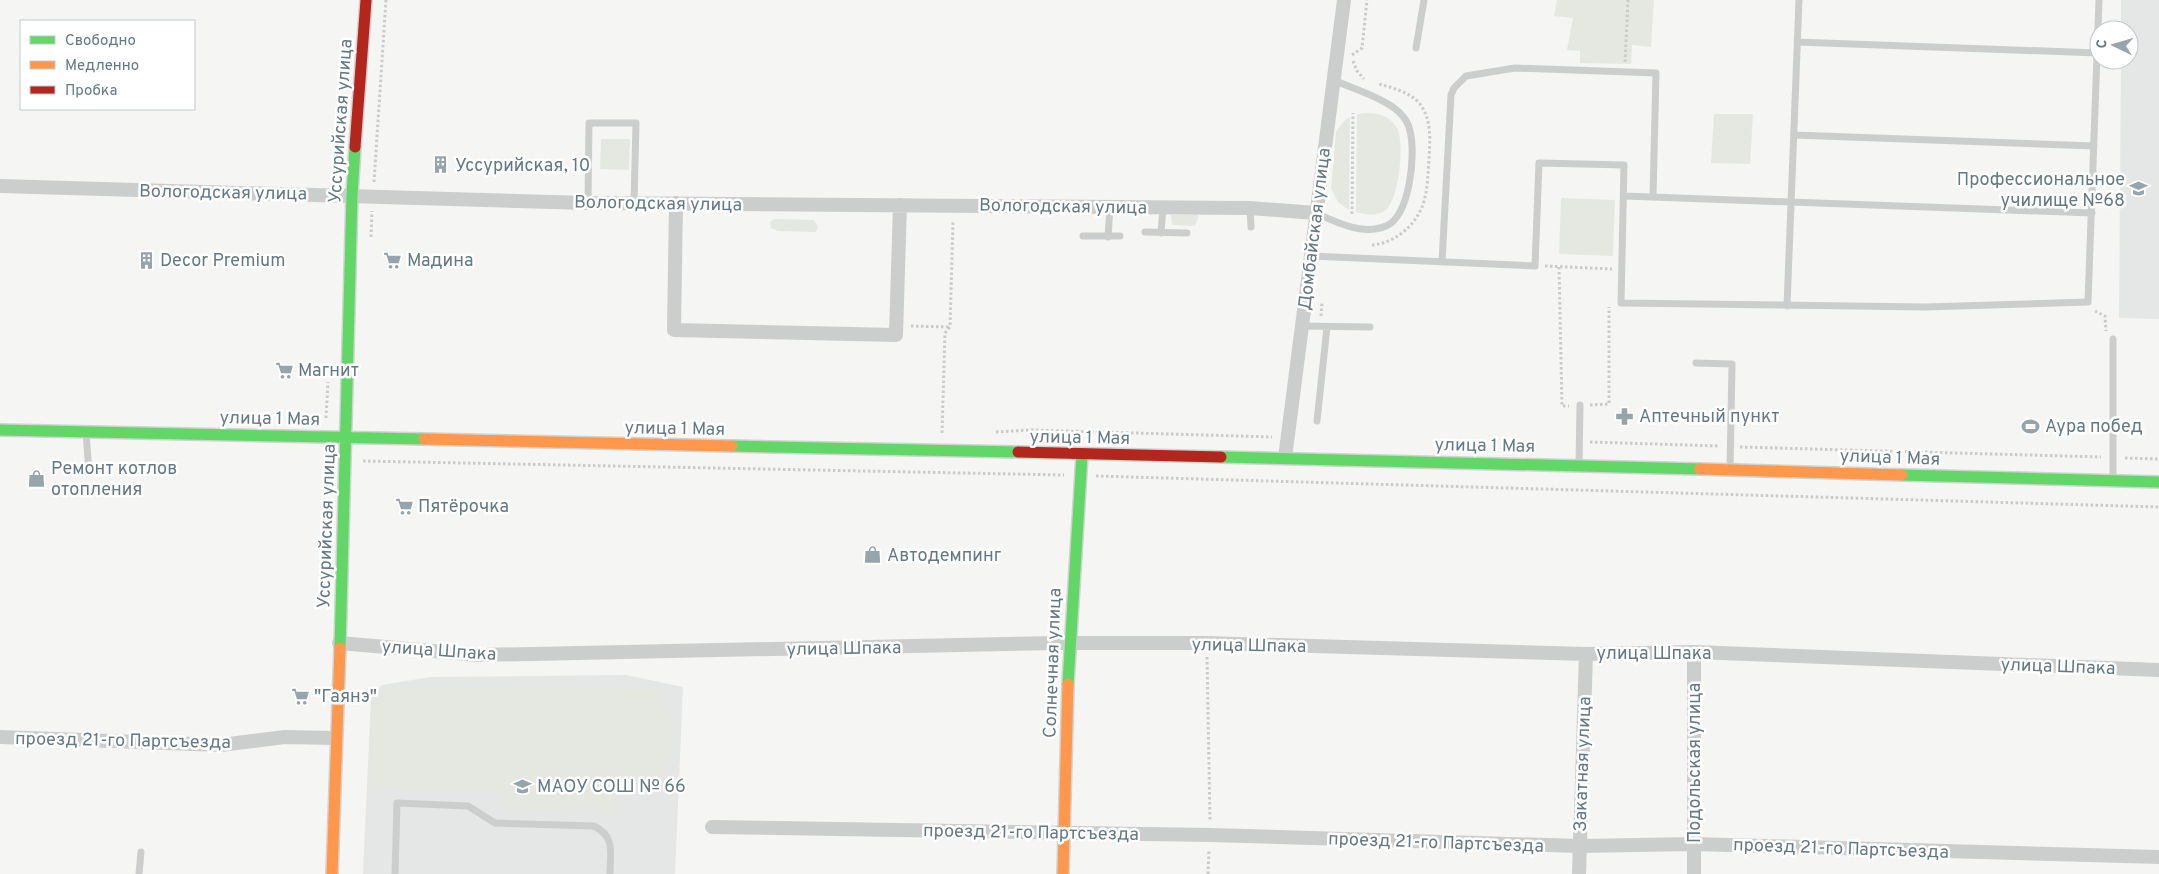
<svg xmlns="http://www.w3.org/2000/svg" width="2159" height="874" font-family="Overpass,sans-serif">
<rect width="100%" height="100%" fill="#f5f5f3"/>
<path fill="#e5e6e6" d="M 2121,0 L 2159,0 L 2159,319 L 2119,318 L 2121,60 L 2129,60 L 2129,30 L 2121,30 Z
M 626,675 L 683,687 L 675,874 L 363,874 L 371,697 L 382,685 L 430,677 Z"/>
<path fill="#e5e8e1" d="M 1557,0 L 1654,0 L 1651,47 L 1632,45 L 1631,64 L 1580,63 L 1580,51 L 1567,50 L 1573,18 L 1554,16 Z
M 1367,113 C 1379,113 1390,116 1397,128 C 1405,142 1399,199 1386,210 C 1377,216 1366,215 1356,212 L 1357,114 Z
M 1714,114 L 1753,114 L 1750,164 L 1711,163 Z
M 1350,117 L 1349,210 L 1338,202 L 1331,188 L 1336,132 L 1343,122 Z
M 601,139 L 630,139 L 629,170 L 600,169 Z
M 1561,198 L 1615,200 L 1613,256 L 1559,254 Z
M 1171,215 L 1199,215 L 1195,226 L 1172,225 Z
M 774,219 L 814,220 L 818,227 L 816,232 L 778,231 L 771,228 L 770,222 Z
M 385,687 L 661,690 C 659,708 668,705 673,721 C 681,746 669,774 644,783 C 636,785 628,785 620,785 L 618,818 L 594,811 L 501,809 L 502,790 L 370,788 L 373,701 Z"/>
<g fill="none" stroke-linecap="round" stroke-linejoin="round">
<defs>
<path id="fast" d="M 0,430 L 424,439
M 732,446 L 1018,452
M 1221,457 L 1700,469
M 1902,475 L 2159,482
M 340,648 L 352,195 L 355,147
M 1068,684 L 1082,455"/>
<path id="slow" d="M 424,439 L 732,446
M 1700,469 L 1902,475
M 332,874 L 340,648
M 1063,874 L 1068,684"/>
<path id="jam" d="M 355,147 L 366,0
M 1018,452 L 1221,457"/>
</defs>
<use href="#fast" stroke="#d1d3d3" stroke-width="14"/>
<use href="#slow" stroke="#d1d3d3" stroke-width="14"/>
<use href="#jam" stroke="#d1d3d3" stroke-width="14"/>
<path stroke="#cacbcc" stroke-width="3" stroke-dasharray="2.5 2.5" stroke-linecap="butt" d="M 1352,55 L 1362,48 L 1367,0
M 1353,61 L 1357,71 L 1364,79
M 1625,62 L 1628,0
M 374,182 L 386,0
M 1352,214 L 1353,113
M 371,237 L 372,211
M 1372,245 C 1397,243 1420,222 1425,197 C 1428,185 1428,172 1429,159 C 1430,140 1432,120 1420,104 C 1410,92 1393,88 1379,84
M 1545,266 L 1612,269
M 1559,267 L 1562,406 L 1569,406
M 2095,311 L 2105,316 L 2106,331
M 1321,316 L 1322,302
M 911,326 L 949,327
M 1590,405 L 1609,404 L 1609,307
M 326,418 L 328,382
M 996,432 L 1029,430 L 1101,432 L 1101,438
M 1101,432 L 1272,437
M 942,433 L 945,333 L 950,327 L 953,221
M 1590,442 L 1719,446
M 1740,447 L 2101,457
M 2125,458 L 2159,459
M 363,461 L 1064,475
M 326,468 L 326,454
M 1096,476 L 2159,507
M 1207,657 L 1210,821
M 1208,874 L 1209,850"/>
<path stroke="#cccece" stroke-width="7" d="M 1797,42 L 2097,53
M 1416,48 L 1424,0
M 1794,135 L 2094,146
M 1624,196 L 2092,213
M 588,203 L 589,123 L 636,123 L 634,203
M 1250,208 L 1251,227
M 1316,213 C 1336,222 1363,236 1386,226 C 1410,216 1416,154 1410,131 C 1409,124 1404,117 1399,112 C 1384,98 1353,89 1334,80
M 1145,232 L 1187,233
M 1161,233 L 1163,207
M 1083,236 L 1120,236
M 1108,237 L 1110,207
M 1311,256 L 1535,266 L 1539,163 L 1624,165 L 1621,303 L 1925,307 L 2088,302 L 2099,0
M 1442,262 L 1451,95 L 1454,88 L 1466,76 L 1515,68 L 1656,73 L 1653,196
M 1787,306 L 1799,0
M 1302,326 L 1370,327
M 1696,363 L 1732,364 L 1730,469
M 1317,421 L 1327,327
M 86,432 L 89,473
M 1579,465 L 1580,405
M 2113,480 L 2113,339
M 139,874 L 141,852
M 395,874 L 397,803 L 468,806 L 495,823 L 594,826 C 616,837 610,853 610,874"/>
<path stroke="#cccece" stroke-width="14" d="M 0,186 L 588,203 L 1250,208 L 1316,213
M 676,203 L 674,330 L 896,335 L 900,205
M 1285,458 L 1344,0
M 339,643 L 479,655 L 1058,643 L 1206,643 L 1586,654 L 1694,652 L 2159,670
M 1694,652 L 1694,874
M 0,737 L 221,745 L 285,737 L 335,738
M 712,827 L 1210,835 L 1579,846 L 1694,844 L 2159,857
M 1579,874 L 1586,654"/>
<use href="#fast" stroke="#63d668" stroke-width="11"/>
<use href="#slow" stroke="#ff974d" stroke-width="11"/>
<use href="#jam" stroke="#b3261e" stroke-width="11"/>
</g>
<defs>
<symbol id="building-bare" viewBox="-9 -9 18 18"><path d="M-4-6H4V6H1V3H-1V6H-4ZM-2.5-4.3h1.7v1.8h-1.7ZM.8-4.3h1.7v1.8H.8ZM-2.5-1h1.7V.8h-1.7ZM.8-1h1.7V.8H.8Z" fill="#96a4ac" stroke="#fff" stroke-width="2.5" paint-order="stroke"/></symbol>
<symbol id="university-bare" viewBox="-9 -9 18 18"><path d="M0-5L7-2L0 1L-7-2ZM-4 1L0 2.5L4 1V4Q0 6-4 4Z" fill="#96a4ac" stroke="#fff" stroke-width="2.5" paint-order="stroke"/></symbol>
<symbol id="supermarket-bare" viewBox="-9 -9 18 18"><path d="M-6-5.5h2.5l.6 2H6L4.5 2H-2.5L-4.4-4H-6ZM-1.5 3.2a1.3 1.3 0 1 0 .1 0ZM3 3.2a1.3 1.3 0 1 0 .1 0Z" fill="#96a4ac" stroke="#fff" stroke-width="2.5" paint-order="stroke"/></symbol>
<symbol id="pharmacy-bare" viewBox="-9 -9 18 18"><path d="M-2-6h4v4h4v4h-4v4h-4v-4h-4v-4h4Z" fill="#96a4ac" stroke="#fff" stroke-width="2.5" paint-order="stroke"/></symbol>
<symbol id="stadium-bare" viewBox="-9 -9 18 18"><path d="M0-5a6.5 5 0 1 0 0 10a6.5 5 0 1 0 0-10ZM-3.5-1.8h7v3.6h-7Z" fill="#96a4ac" stroke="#fff" stroke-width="2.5" paint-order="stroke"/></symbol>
<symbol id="shop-bare" viewBox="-9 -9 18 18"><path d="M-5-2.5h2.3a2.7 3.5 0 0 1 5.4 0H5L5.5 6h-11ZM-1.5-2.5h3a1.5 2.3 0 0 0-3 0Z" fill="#96a4ac" stroke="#fff" stroke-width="2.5" paint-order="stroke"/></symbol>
<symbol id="school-bare" viewBox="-9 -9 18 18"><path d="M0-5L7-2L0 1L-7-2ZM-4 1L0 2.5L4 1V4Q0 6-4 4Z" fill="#96a4ac" stroke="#fff" stroke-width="2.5" paint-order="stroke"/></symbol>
</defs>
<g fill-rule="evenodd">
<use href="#building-bare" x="428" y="152" width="25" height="25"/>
<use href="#university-bare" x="2126" y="176" width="25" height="25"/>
<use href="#building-bare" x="134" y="248" width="25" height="25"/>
<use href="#supermarket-bare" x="380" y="248" width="25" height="25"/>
<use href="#supermarket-bare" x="272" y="358" width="25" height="25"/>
<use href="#pharmacy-bare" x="1612" y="404" width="25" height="25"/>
<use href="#stadium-bare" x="2018" y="414" width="25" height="25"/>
<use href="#shop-bare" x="24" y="466" width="25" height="25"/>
<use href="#supermarket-bare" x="392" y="494" width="25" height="25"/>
<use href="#shop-bare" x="860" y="542" width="25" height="25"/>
<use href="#supermarket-bare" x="288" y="684" width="25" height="25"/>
<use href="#school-bare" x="510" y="774" width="25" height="25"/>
</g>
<g text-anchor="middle" stroke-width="5" stroke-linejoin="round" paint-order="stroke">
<g font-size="18" fill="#637985" stroke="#fff">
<text transform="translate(340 121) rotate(-86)" y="6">Уссурийская улица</text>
<text transform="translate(223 192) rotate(1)" y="6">Вологодская улица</text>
<text transform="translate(658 203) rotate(1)" y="6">Вологодская улица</text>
<text transform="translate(1063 206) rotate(1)" y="6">Вологодская улица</text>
<text transform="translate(1314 229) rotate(-83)" y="6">Домбайская улица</text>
<text transform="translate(270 418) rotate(1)" y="6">улица 1 Мая</text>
<text transform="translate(675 428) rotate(1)" y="6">улица 1 Мая</text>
<text transform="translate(1080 437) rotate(1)" y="6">улица 1 Мая</text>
<text transform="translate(1485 445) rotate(1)" y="6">улица 1 Мая</text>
<text transform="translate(1890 457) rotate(2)" y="6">улица 1 Мая</text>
<text transform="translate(326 526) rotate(-88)" y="6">Уссурийская улица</text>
<text transform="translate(1249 645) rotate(1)" y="6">улица Шпака</text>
<text transform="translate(844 648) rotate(-1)" y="6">улица Шпака</text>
<text transform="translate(439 650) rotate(4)" y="6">улица Шпака</text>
<text x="1654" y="659">улица Шпака</text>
<text transform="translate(1052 663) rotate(-88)" y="6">Солнечная улица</text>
<text transform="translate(2058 666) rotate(2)" y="6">улица Шпака</text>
<text transform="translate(123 740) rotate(1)" y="6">проезд 21-го Партсъезда</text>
<text transform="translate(1694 763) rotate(-90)" y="6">Подольская улица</text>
<text transform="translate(1582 764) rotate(-88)" y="6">Закатная улица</text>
<text transform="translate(1031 832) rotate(1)" y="6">проезд 21-го Партсъезда</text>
<text transform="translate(1436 842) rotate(2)" y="6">проезд 21-го Партсъезда</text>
<text transform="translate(1841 848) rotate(2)" y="6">проезд 21-го Партсъезда</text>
</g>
<g font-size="18" fill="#637985" stroke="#fff" text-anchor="start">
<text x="455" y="171">Уссурийская, 10</text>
<text x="2125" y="185" text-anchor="end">Профессиональное<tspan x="2125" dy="21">училище №68</tspan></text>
<text x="160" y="266">Decor Premium</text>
<text x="407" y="266">Мадина</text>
<text x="298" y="376">Магнит</text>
<text x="1639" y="422">Аптечный пункт</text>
<text x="2045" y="432">Аура побед</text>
<text x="51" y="474">Ремонт котлов<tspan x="51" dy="21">отопления</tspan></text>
<text x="418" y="512">Пятёрочка</text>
<text x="887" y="561">Автодемпинг</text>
<text x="314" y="702">"Гаянэ"</text>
<text x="537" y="792">МАОУ СОШ № 66</text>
</g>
</g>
<rect x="20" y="20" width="175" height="90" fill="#ffffff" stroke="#c1c9ce"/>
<rect x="30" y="36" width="25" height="8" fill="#63d668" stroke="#c1c9ce"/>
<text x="65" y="45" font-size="15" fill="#637985">Свободно</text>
<rect x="30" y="61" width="25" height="8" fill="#ff974d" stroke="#c1c9ce"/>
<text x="65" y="70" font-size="15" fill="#637985">Медленно</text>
<rect x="30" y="86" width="25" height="8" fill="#b3261e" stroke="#c1c9ce"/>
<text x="65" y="95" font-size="15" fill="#637985">Пробка</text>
<g transform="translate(2114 45) rotate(275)"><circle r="24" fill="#ffffff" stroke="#c1c9ce"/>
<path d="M0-4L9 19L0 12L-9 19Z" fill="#96a4ac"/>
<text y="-8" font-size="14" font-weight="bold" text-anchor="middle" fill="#637985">С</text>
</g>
</svg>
